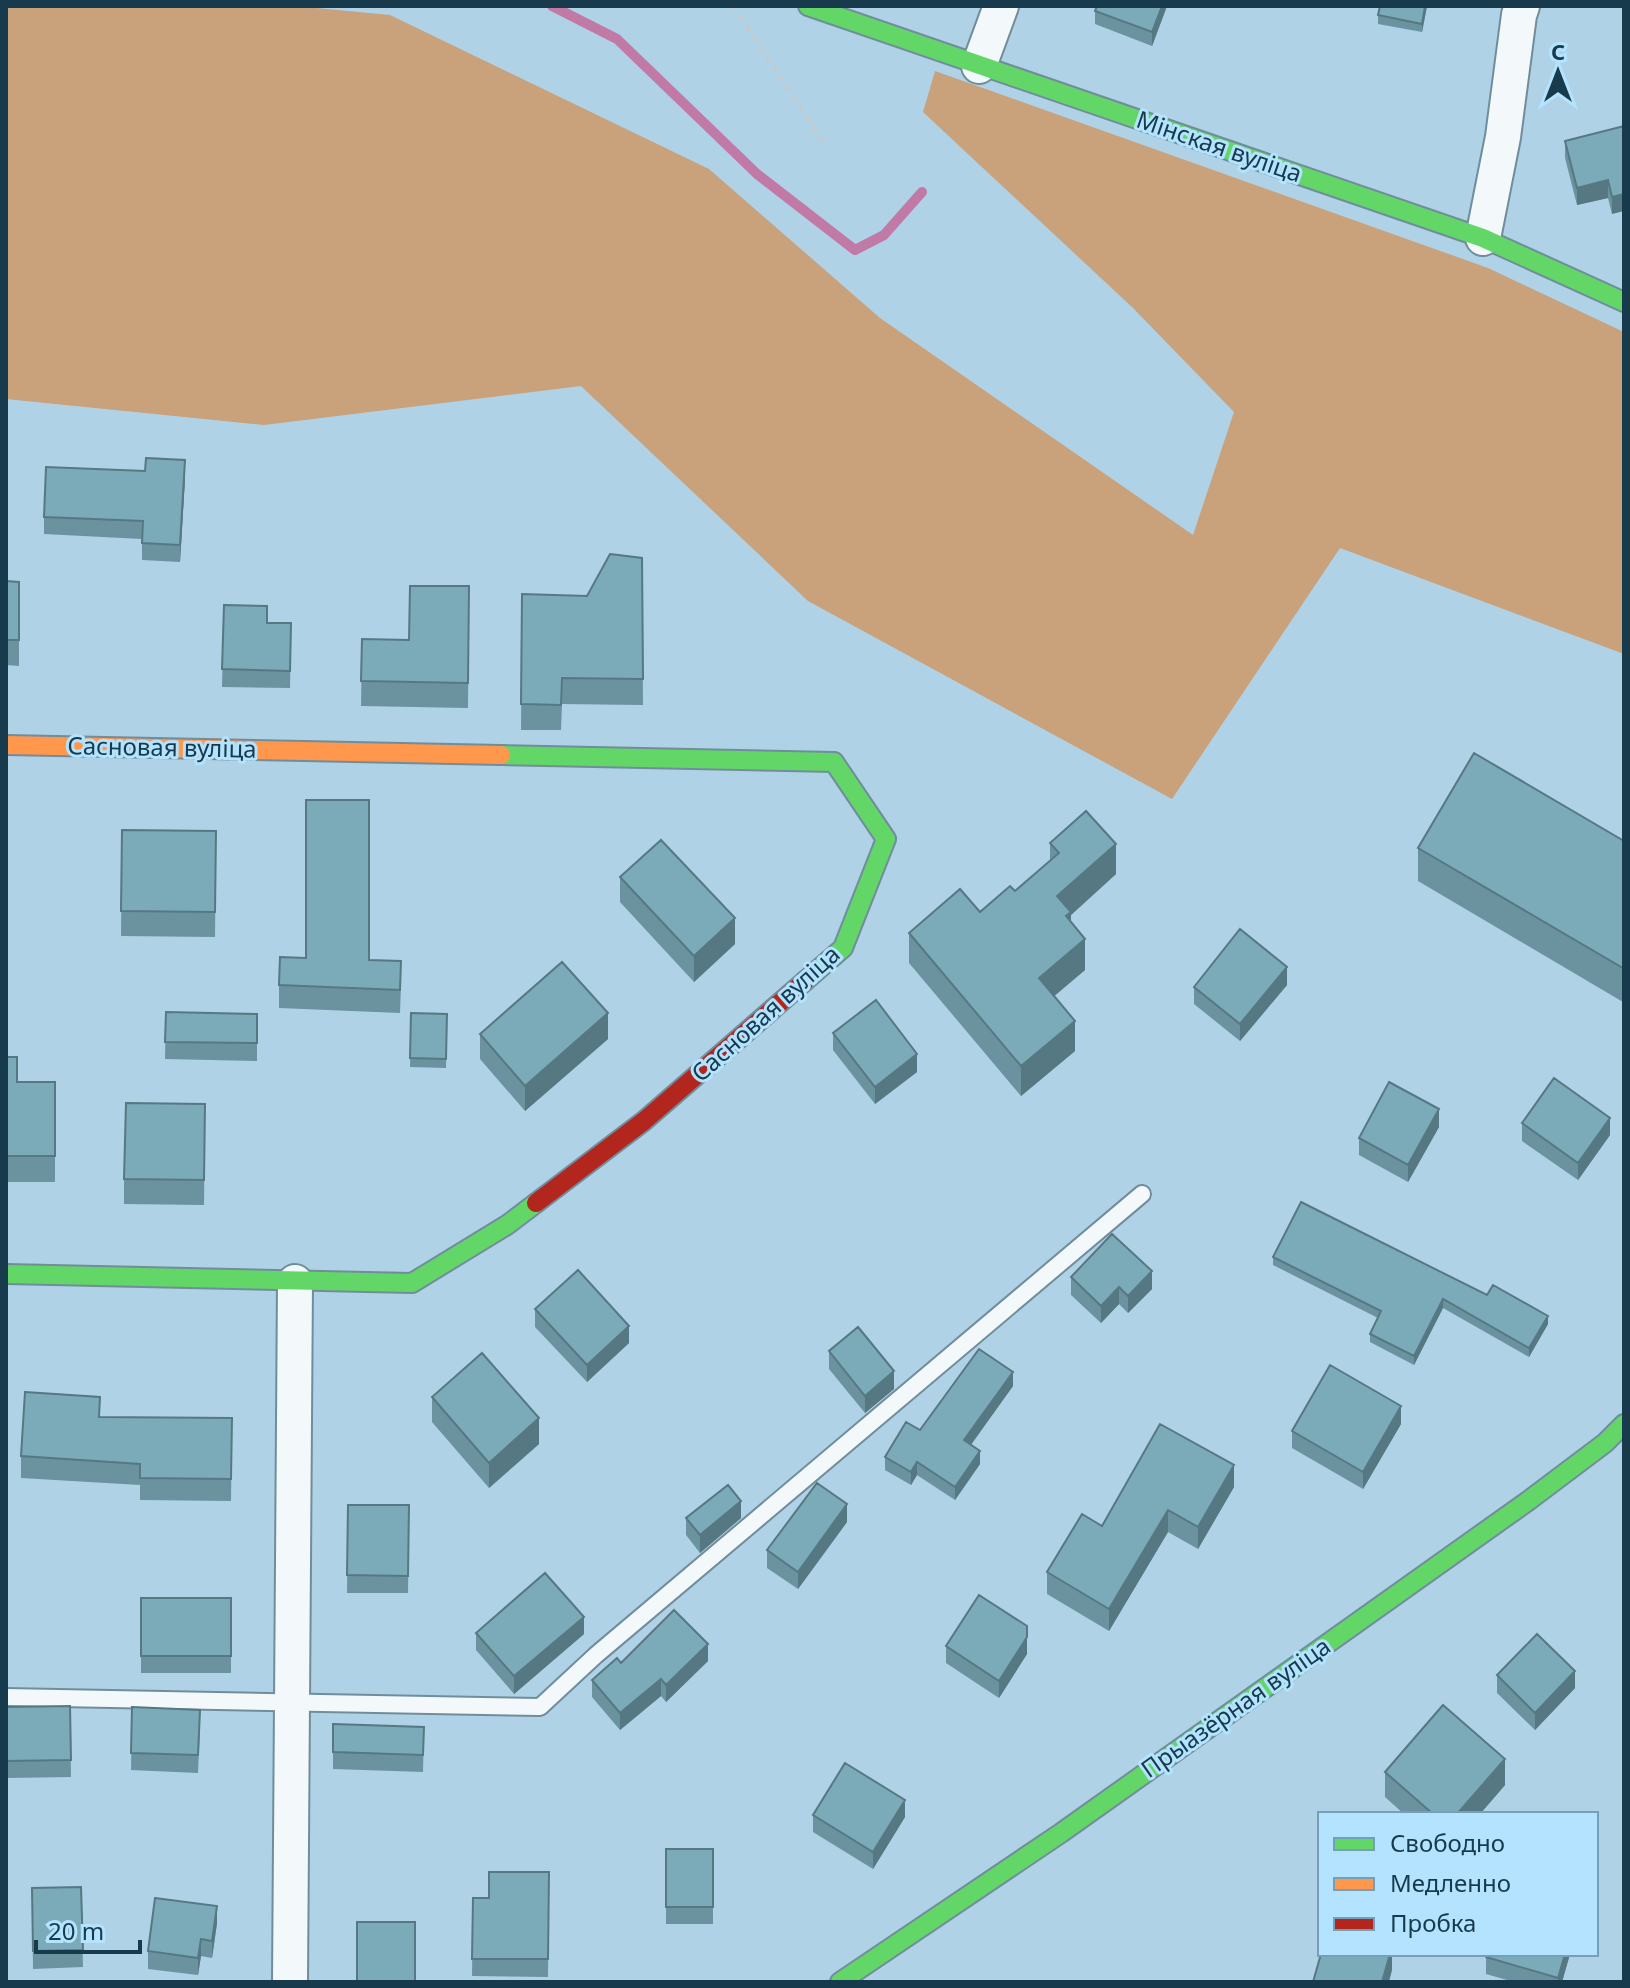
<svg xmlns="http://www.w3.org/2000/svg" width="1630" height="1988" font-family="'Noto Sans',sans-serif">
<rect width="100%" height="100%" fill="#afd2e6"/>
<path fill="#c9a17b" d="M 6,6 L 306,7 L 390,15 L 709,169 L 880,318 L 1193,535 L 1234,412 L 1133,308 L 923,112 L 935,71 L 1488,268 L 1624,332 L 1624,654 L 1340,548 L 1172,799 L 808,601 L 581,386 L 264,425 L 6,399 Z"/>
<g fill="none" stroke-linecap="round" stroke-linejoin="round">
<path stroke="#c17aa6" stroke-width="10" d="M 552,6 L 617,39 L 757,174 L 855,250 L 884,235 L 922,192"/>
<defs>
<path id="lane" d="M 6,1697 L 540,1707 L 596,1655 L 1142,1194"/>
<path id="street" d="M 979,66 L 1001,6
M 1483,238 L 1503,137 L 1519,15 L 1522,6
M 290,1982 L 295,1282"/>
<path id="fast" d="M 808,6 L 1483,238 L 1624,302
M 501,755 L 834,762 L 886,839 L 843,948 L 805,981
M 6,1274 L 412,1283 L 507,1225 L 536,1203
M 840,1982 L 1061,1833 L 1528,1501 L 1605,1443 L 1624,1424"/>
<path id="slow" d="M 6,745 L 501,755"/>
<path id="jam" d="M 536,1203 L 644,1121 L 805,981"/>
</defs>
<use href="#lane" stroke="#718d9c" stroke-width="20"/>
<use href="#street" stroke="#718d9c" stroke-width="38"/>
<use href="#fast" stroke="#718d9c" stroke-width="22"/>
<use href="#slow" stroke="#718d9c" stroke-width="22"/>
<use href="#jam" stroke="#718d9c" stroke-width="22"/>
<path stroke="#c1cbd2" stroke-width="5" stroke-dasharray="6 6" stroke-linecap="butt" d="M 733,6 L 827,147"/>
<use href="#lane" stroke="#f3f8fb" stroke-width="16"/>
<use href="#street" stroke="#f3f8fb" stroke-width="34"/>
<use href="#fast" stroke="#63d668" stroke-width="18"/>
<use href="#slow" stroke="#ff974d" stroke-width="18"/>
<use href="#jam" stroke="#b3261e" stroke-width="18"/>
</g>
<path fill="#6a939f" d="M 1167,6 L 1152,46 L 1095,24 L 1095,11 Z
M 1427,6 L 1422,32 L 1378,24 L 1378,15 Z
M 1624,126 L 1612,214 L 1608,198 L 1577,205 L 1565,158 L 1565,141 Z
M 185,478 L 180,562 L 142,560 L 142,539 L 44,534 L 44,517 Z
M 642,558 L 643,705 L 562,704 L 561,730 L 521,730 L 522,594 L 587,596 Z
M 6,581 L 19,582 L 19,666 L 6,665 Z
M 469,586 L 468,708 L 361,706 L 362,639 L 409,640 Z
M 224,605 L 267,623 L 291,623 L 290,688 L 222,687 Z
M 122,830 L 216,831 L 215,937 L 121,936 Z
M 1624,841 L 1623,1002 L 1418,881 L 1418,848 Z
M 1050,843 L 1116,874 L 1071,915 L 1071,922 L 1085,970 L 1054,996 L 1075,1051 L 1021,1096 L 909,963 L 909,933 L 980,912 L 1015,891 L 1050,861 Z
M 620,877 L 735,944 L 694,982 L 620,902 Z
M 369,960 L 401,984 L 400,1013 L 279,1008 L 279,985 Z
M 1287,985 L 1240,1041 L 1194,1004 L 1194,987 Z
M 166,1012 L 257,1014 L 257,1061 L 165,1059 Z
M 411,1013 L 447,1014 L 446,1068 L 410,1067 Z
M 833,1033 L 917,1072 L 875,1104 L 833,1050 Z
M 480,1034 L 608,1039 L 525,1111 L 480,1059 Z
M 6,1057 L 17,1082 L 55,1082 L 55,1182 L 6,1182 Z
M 205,1104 L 204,1205 L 124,1204 L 124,1179 Z
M 1522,1123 L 1610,1135 L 1578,1180 L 1522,1141 Z
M 1439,1127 L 1408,1182 L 1359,1155 L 1359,1138 Z
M 1273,1257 L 1548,1324 L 1529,1357 L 1443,1308 L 1414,1365 L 1370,1342 L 1370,1334 L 1378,1318 L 1273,1265 Z
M 1071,1277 L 1152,1289 L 1128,1313 L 1119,1304 L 1101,1323 L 1071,1295 Z
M 535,1309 L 629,1343 L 587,1382 L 535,1327 Z
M 829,1351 L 894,1389 L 865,1413 L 829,1369 Z
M 1013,1386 L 971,1445 L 980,1464 L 955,1500 L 917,1475 L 911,1485 L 885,1470 L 885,1457 L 920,1430 Z
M 432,1397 L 539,1444 L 489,1488 L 432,1422 Z
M 100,1417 L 232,1418 L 231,1501 L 140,1500 L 140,1485 L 21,1478 L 21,1456 Z
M 1401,1424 L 1363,1489 L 1292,1448 L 1292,1431 Z
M 1234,1487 L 1198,1549 L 1168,1532 L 1109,1631 L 1047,1594 L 1047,1572 L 1102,1526 Z
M 348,1505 L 409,1505 L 408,1593 L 347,1593 Z
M 686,1518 L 741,1518 L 700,1553 L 686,1535 Z
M 847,1522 L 798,1589 L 767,1568 L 767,1550 Z
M 141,1598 L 231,1598 L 231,1673 L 141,1673 Z
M 476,1633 L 584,1634 L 514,1694 L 476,1650 Z
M 946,1646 L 1027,1654 L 999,1698 L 946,1663 Z
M 708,1661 L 666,1702 L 661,1696 L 620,1730 L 592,1697 L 592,1680 L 621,1663 Z
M 1497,1675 L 1575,1688 L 1535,1730 L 1497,1693 Z
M 70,1706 L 71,1777 L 6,1778 L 6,1707 Z
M 132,1707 L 200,1727 L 198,1773 L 131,1770 Z
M 333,1724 L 424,1727 L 423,1772 L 333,1769 Z
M 1385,1772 L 1505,1785 L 1480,1814 L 1404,1814 L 1385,1797 Z
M 813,1815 L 905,1817 L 873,1869 L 813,1832 Z
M 666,1849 L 713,1849 L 713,1924 L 666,1924 Z
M 549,1872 L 548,1977 L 472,1976 L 473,1898 L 489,1898 Z
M 81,1887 L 83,1967 L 33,1969 L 32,1888 Z
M 217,1923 L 212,1958 L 201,1956 L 198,1975 L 148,1969 L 148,1951 Z
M 1570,1954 L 1562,1982 L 1514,1982 L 1486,1974 L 1486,1957 Z"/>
<path fill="#567882" d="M 1162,6 L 1167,6 L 1152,46 L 1152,32 Z
M 1425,6 L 1427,6 L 1422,32 L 1422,24 Z
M 1608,180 L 1608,198 L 1577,205 L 1577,188 Z
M 1624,194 L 1624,211 L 1612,214 L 1612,197 Z
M 185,460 L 185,478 L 180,562 L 180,545 Z
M 1116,844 L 1116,874 L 1071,915 L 1071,943 L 1057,896 Z
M 735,918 L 735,944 L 694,982 L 694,956 Z
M 1085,939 L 1085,970 L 1039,1009 L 1039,978 Z
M 1287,967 L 1287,985 L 1240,1041 L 1240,1024 Z
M 608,1013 L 608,1039 L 525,1111 L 525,1086 Z
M 1075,1021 L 1075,1051 L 1021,1096 L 1021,1066 Z
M 917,1054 L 917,1072 L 875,1104 L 875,1087 Z
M 1439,1109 L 1439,1127 L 1408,1182 L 1408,1165 Z
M 1610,1118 L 1610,1135 L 1578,1180 L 1578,1163 Z
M 1152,1271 L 1152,1289 L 1128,1313 L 1128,1296 Z
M 1119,1287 L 1119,1304 L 1101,1323 L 1101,1306 Z
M 1443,1299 L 1443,1308 L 1414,1365 L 1414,1356 Z
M 1548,1316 L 1548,1324 L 1529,1357 L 1529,1348 Z
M 629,1326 L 629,1343 L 587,1382 L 587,1365 Z
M 894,1371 L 894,1389 L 865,1413 L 865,1396 Z
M 1013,1372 L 1013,1386 L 964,1454 L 964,1440 Z
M 1401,1406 L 1401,1424 L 1363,1489 L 1363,1472 Z
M 539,1418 L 539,1444 L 489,1488 L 489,1463 Z
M 980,1451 L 980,1464 L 955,1500 L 955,1487 Z
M 917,1462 L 917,1475 L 911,1485 L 911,1472 Z
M 1234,1465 L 1234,1487 L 1198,1549 L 1198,1527 Z
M 741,1501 L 741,1518 L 700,1553 L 700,1535 Z
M 847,1504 L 847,1522 L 798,1589 L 798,1572 Z
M 1168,1510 L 1168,1532 L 1109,1631 L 1109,1609 Z
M 584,1617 L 584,1634 L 514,1694 L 514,1676 Z
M 1027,1637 L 1027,1654 L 999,1698 L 999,1681 Z
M 708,1644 L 708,1661 L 666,1702 L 666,1685 Z
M 1575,1671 L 1575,1688 L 1535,1730 L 1535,1713 Z
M 661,1679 L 661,1696 L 620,1730 L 620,1713 Z
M 1505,1759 L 1505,1785 L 1480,1814 L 1457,1814 Z
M 905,1800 L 905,1817 L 873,1869 L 873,1852 Z
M 217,1906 L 217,1923 L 212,1958 L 212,1941 Z
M 201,1939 L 201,1956 L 198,1975 L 198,1958 Z
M 1390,1954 L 1392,1954 L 1392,1970 L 1389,1982 L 1382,1982 Z
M 1565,1954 L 1570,1954 L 1562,1982 L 1558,1982 L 1558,1978 Z"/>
<path fill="#7babb9" stroke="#567882" stroke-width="2" d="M 1097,6 L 1162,6 L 1152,32 L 1095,11 Z
M 1380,6 L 1425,6 L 1422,24 L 1378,15 Z
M 1624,126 L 1624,194 L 1612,197 L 1608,180 L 1577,188 L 1565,141 Z
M 146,458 L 185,460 L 180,545 L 142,543 L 143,521 L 44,517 L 46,467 L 145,471 Z
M 610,554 L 642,558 L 643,679 L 562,678 L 561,705 L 521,704 L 522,594 L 587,596 Z
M 6,581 L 19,582 L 19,640 L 6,640 Z
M 410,586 L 469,586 L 468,683 L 361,681 L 362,639 L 409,640 Z
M 224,605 L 267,606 L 267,623 L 291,623 L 290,671 L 222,669 Z
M 1474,753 L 1624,841 L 1623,968 L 1418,848 Z
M 306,800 L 369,800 L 369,960 L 401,961 L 400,990 L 279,985 L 280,957 L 306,958 Z
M 1086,811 L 1116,844 L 1057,896 L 1071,912 L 1066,916 L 1085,939 L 1039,978 L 1075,1021 L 1021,1066 L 909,933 L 960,889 L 980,912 L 1010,886 L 1015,891 L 1059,853 L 1050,843 Z
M 122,830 L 216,831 L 215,912 L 121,911 Z
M 661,840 L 735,918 L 694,956 L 620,877 Z
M 1240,929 L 1287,967 L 1240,1024 L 1194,987 Z
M 562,962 L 608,1013 L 525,1086 L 480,1034 Z
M 876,1000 L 917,1054 L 875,1087 L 833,1033 Z
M 166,1012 L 257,1014 L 257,1043 L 165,1042 Z
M 411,1013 L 447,1014 L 446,1059 L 410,1058 Z
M 6,1057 L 17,1057 L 17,1082 L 55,1082 L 55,1156 L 6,1156 Z
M 1554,1078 L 1610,1118 L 1578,1163 L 1522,1123 Z
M 1389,1082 L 1439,1109 L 1408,1165 L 1359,1138 Z
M 126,1103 L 205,1104 L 204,1180 L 124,1179 Z
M 1301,1202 L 1487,1295 L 1493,1285 L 1548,1316 L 1529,1348 L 1443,1299 L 1414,1356 L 1370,1334 L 1381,1311 L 1273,1257 Z
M 1112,1234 L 1152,1271 L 1128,1296 L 1119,1287 L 1101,1306 L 1071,1277 Z
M 578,1270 L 629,1326 L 587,1365 L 535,1309 Z
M 858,1327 L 894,1371 L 865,1396 L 829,1351 Z
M 979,1349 L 1013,1372 L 964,1440 L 980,1451 L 955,1487 L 917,1462 L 911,1472 L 885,1457 L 906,1422 L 920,1430 Z
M 482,1353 L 539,1418 L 489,1463 L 432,1397 Z
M 1330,1365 L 1401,1406 L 1363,1472 L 1292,1431 Z
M 25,1392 L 100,1397 L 99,1417 L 232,1418 L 231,1479 L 140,1478 L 140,1464 L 21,1456 Z
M 1160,1424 L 1234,1465 L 1198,1527 L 1168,1510 L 1109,1609 L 1047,1572 L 1082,1514 L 1102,1526 Z
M 817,1483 L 847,1504 L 798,1572 L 767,1550 Z
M 728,1485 L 741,1501 L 700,1535 L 686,1518 Z
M 348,1505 L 409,1505 L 408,1576 L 347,1575 Z
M 545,1573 L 584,1617 L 514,1676 L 476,1633 Z
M 979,1595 L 1027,1626 L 1027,1637 L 999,1681 L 946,1646 Z
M 141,1598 L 231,1598 L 231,1656 L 141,1656 Z
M 674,1610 L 708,1644 L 666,1685 L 661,1679 L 620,1713 L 592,1680 L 617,1658 L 621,1663 Z
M 1537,1634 L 1575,1671 L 1535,1713 L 1497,1675 Z
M 1443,1705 L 1505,1759 L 1457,1814 L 1433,1814 L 1385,1772 Z
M 70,1706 L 71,1760 L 6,1761 L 6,1707 Z
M 132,1707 L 200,1710 L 198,1755 L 131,1753 Z
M 333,1724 L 424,1727 L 423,1755 L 333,1752 Z
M 845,1763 L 905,1800 L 873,1852 L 813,1815 Z
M 666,1849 L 713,1849 L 713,1907 L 666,1907 Z
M 489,1872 L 549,1872 L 548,1959 L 472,1959 L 473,1898 L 489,1898 Z
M 81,1887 L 83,1950 L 33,1951 L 32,1888 Z
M 155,1898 L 217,1906 L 212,1941 L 201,1939 L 198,1958 L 148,1951 Z
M 357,1922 L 415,1922 L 415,1982 L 357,1982 Z
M 1321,1954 L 1390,1954 L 1382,1982 L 1313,1982 Z
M 1486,1954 L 1565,1954 L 1558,1978 L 1486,1957 Z"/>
<g text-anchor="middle" stroke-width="6" stroke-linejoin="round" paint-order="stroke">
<g font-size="24" fill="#173a4d" stroke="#b4e3ff">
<text transform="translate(1219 147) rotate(19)" y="8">Мінская вуліца</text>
<text transform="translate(162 748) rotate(1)" y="8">Сасновая вуліца</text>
<text transform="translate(766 1014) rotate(-42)" y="8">Сасновая вуліца</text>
<text transform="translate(1236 1708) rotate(-35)" y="8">Прыазёрная вуліца</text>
</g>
</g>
<rect width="1630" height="1988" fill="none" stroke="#173a4d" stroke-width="16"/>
<rect x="1318" y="1812" width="280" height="144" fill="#b4e3ff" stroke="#759fb8" stroke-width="2"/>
<rect x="1334" y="1838" width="40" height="12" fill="#63d668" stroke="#759fb8" stroke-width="2"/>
<text x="1390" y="1852" font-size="24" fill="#173a4d">Свободно</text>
<rect x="1334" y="1878" width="40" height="12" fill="#ff974d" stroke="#759fb8" stroke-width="2"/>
<text x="1390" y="1892" font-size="24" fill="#173a4d">Медленно</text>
<rect x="1334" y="1918" width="40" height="12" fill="#b3261e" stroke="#759fb8" stroke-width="2"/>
<text x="1390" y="1932" font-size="24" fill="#173a4d">Пробка</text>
<g transform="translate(1558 72)" stroke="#b4e3ff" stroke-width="6" paint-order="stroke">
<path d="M0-6L14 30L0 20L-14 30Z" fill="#173a4d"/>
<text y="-12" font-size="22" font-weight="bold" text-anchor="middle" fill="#173a4d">С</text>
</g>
<path d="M36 1940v12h104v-12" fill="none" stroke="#173a4d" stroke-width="4"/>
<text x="48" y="1940" font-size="24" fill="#173a4d" stroke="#b4e3ff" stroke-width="6" paint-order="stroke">20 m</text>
</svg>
